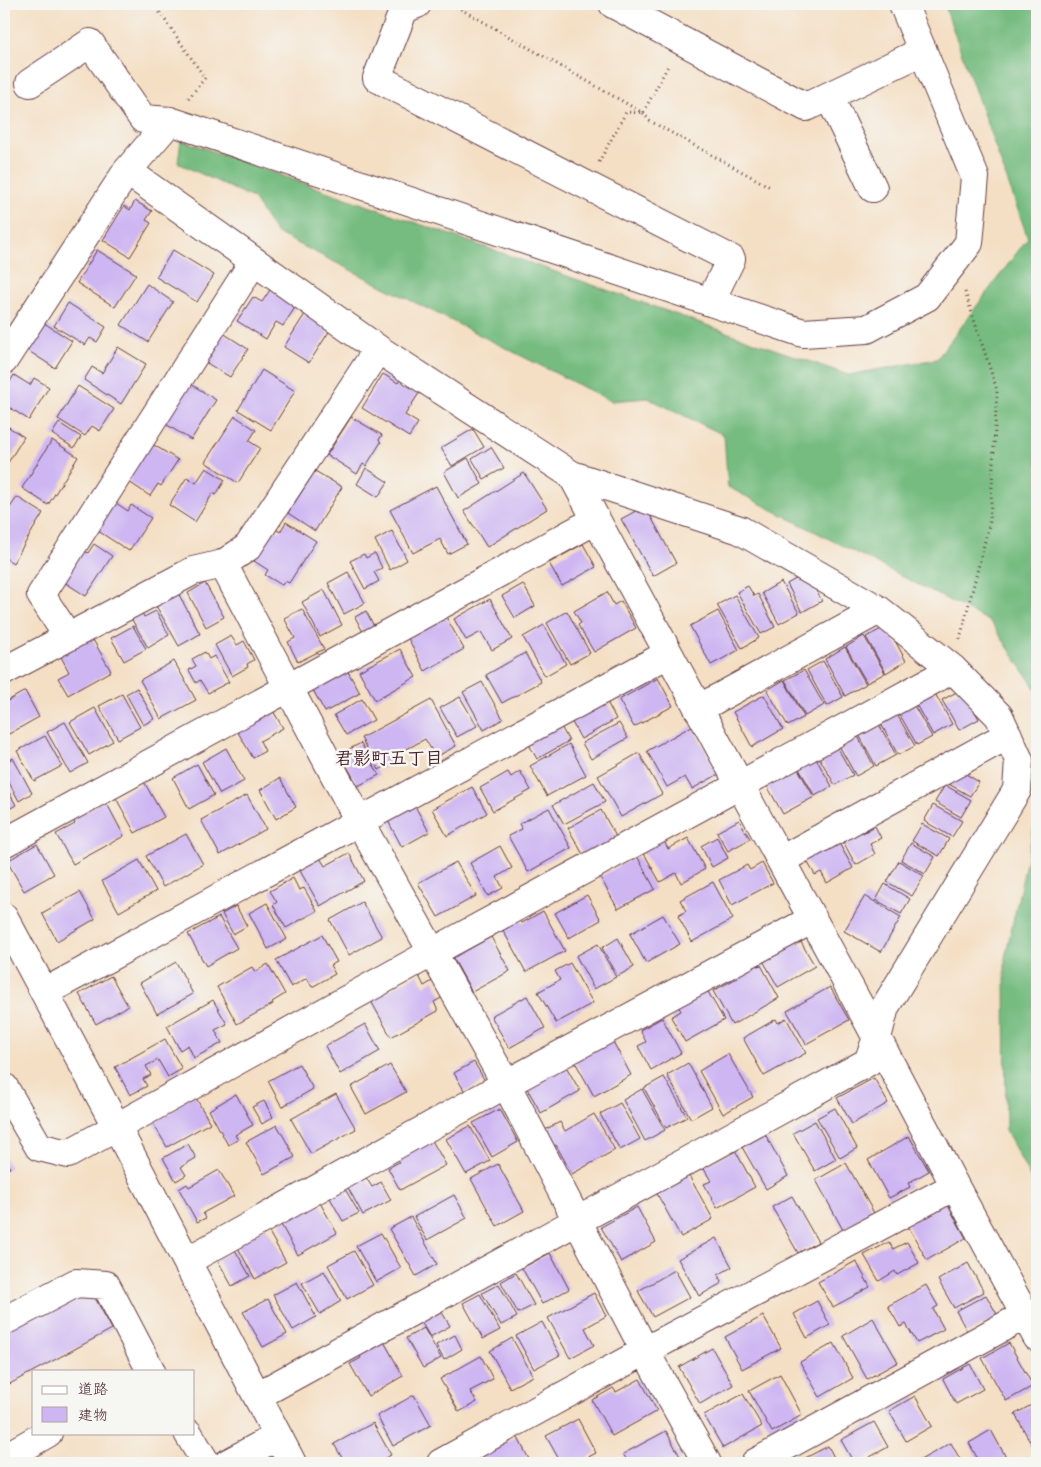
<svg xmlns="http://www.w3.org/2000/svg" width="1041" height="1467" font-family="Delius,'Klee One',sans-serif">
<rect width="100%" height="100%" fill="#f6f6f2"/>
<filter id="ink" filterUnits="userSpaceOnUse"><feTurbulence type="fractalNoise" baseFrequency=".02" numOctaves="2"/><feDisplacementMap in="SourceGraphic" scale="10" xChannelSelector="R" yChannelSelector="G"/><feConvolveMatrix kernelMatrix="1 2 1 2 8 2 1 2 1" color-interpolation-filters="sRGB"/></filter>
<filter id="wash" filterUnits="userSpaceOnUse"><feTurbulence type="fractalNoise" baseFrequency=".0096" numOctaves="4" result="noise"/><feDisplacementMap in="SourceGraphic" scale="20" xChannelSelector="R" yChannelSelector="G"/><feGaussianBlur stdDeviation="1.12" result="paint"/><feColorMatrix in="noise" values="0 0 0 0 0 0 0 0 0 0 0 0 0 0 0 0 0 1.4 0 .05"/><feComposite in="paint" operator="in"/></filter>
<g filter="url(#wash)">
<rect width="100%" height="100%" fill="#f4dfc4"/>
<path fill="#76bc80" stroke="#606e56" d="M 944,4 L 1037,4 L 1037,691 L 991,622 L 728,487 L 724,435 L 648,398 L 611,401 L 275,232 L 253,198 L 178,163 L 181,140 L 848,375 L 937,359 L 1028,238 Z
M 1037,814 L 1037,1191 L 1006,1130 L 1005,958 Z"/>
<g id="blocks">
<path fill="#ceb6f2" d="M 135,201 L 152,211 L 146,220 L 151,223 L 130,257 L 103,240 L 124,206 L 130,210 Z
M 97,250 L 136,274 L 115,307 L 77,283 Z
M 173,250 L 214,275 L 197,302 L 156,277 Z
M 147,284 L 173,302 L 148,342 L 121,325 Z
M 270,290 L 296,306 L 283,326 L 276,322 L 266,339 L 237,321 L 253,297 L 262,302 Z
M 68,303 L 106,327 L 97,342 L 90,338 L 85,345 L 54,326 Z
M 305,314 L 330,330 L 309,363 L 284,347 Z
M 44,323 L 72,341 L 55,368 L 27,350 Z
M 223,333 L 248,349 L 230,377 L 205,362 Z
M 118,347 L 146,364 L 121,404 L 84,380 L 92,367 L 102,373 Z
M 262,370 L 295,391 L 271,430 L 238,410 Z
M 383,374 L 398,383 L 401,378 L 421,390 L 405,415 L 418,423 L 409,437 L 362,408 Z
M 14,375 L 30,385 L 34,378 L 49,387 L 29,420 L 4,404 L 4,391 Z
M 186,381 L 216,400 L 191,440 L 161,421 Z
M 78,386 L 114,409 L 100,431 L 92,426 L 85,436 L 58,419 Z
M 235,416 L 256,430 L 249,441 L 260,448 L 238,483 L 205,462 Z
M 351,417 L 382,435 L 379,440 L 381,442 L 366,466 L 363,464 L 357,474 L 327,455 Z
M 59,423 L 81,437 L 74,448 L 52,434 Z
M 4,424 L 24,437 L 4,469 Z
M 473,429 L 484,447 L 452,466 L 441,448 Z
M 52,440 L 78,457 L 48,505 L 22,488 Z
M 149,442 L 178,460 L 161,486 L 158,484 L 150,496 L 129,482 Z
M 491,447 L 504,468 L 484,479 L 472,459 Z
M 468,458 L 482,484 L 458,498 L 444,472 Z
M 206,468 L 225,480 L 216,495 L 213,493 L 195,522 L 169,505 L 187,477 L 196,483 Z
M 366,468 L 388,482 L 378,497 L 357,484 Z
M 315,471 L 342,487 L 315,531 L 288,513 Z
M 524,473 L 547,509 L 487,547 L 464,511 Z
M 436,486 L 467,544 L 448,554 L 440,539 L 413,553 L 390,510 Z
M 17,497 L 43,513 L 13,563 L 4,557 L 4,517 Z
M 113,501 L 128,511 L 131,505 L 151,518 L 129,551 L 95,529 Z
M 645,506 L 676,563 L 653,576 L 621,519 Z
M 286,522 L 316,541 L 289,583 L 285,581 L 282,585 L 265,575 L 268,570 L 254,561 L 274,528 L 280,532 Z
M 392,531 L 407,560 L 390,570 L 375,540 Z
M 94,544 L 112,556 L 86,596 L 61,580 L 81,549 L 88,553 Z
M 583,544 L 596,567 L 562,586 L 549,563 Z
M 375,553 L 382,568 L 374,572 L 379,581 L 365,589 L 350,561 L 364,554 L 366,558 Z
M 348,572 L 365,603 L 344,614 L 328,583 Z
M 806,573 L 822,601 L 802,612 L 787,584 Z
M 781,582 L 799,613 L 779,624 L 762,593 Z
M 205,583 L 224,617 L 206,627 L 188,593 Z
M 523,584 L 535,606 L 515,618 L 502,596 Z
M 748,586 L 754,596 L 758,594 L 775,627 L 761,634 L 737,592 Z
M 324,590 L 342,625 L 320,637 L 302,602 Z
M 177,591 L 200,634 L 179,646 L 155,604 Z
M 607,592 L 614,605 L 621,601 L 636,628 L 594,652 L 578,625 L 581,623 L 574,611 Z
M 735,595 L 759,638 L 742,648 L 717,605 Z
M 490,599 L 512,639 L 492,650 L 481,632 L 466,640 L 454,619 Z
M 302,609 L 324,649 L 298,662 L 288,642 L 295,638 L 284,618 Z
M 156,611 L 169,635 L 148,648 L 131,618 L 142,613 L 144,617 Z
M 366,611 L 375,628 L 364,634 L 355,617 Z
M 567,611 L 590,653 L 570,664 L 547,623 Z
M 718,611 L 739,650 L 711,665 L 690,626 Z
M 446,617 L 464,649 L 425,671 L 408,638 Z
M 544,625 L 566,664 L 545,676 L 523,637 Z
M 133,626 L 146,649 L 124,661 L 111,638 Z
M 887,626 L 906,661 L 886,673 L 866,637 Z
M 231,636 L 237,645 L 244,641 L 254,660 L 247,664 L 248,667 L 232,676 L 215,645 Z
M 864,636 L 885,673 L 867,683 L 846,647 Z
M 92,638 L 111,671 L 68,695 L 58,678 L 69,672 L 60,655 Z
M 845,647 L 866,684 L 845,696 L 825,659 Z
M 400,649 L 416,677 L 375,700 L 359,671 Z
M 205,652 L 209,659 L 214,656 L 229,682 L 208,693 L 200,680 L 196,683 L 189,670 L 196,666 L 192,659 Z
M 525,653 L 541,682 L 502,703 L 486,675 Z
M 174,661 L 196,700 L 161,719 L 140,680 Z
M 823,661 L 843,697 L 827,706 L 807,670 Z
M 347,670 L 360,693 L 325,712 L 313,690 Z
M 804,670 L 824,705 L 805,716 L 785,680 Z
M 658,678 L 673,706 L 634,727 L 619,700 Z
M 784,680 L 804,717 L 788,726 L 767,690 Z
M 482,682 L 503,719 L 484,730 L 463,692 Z
M 137,688 L 154,719 L 143,725 L 126,694 Z
M 962,689 L 979,719 L 959,730 L 942,700 Z
M 933,690 L 952,724 L 933,735 L 914,701 Z
M 25,691 L 39,717 L 9,734 L 4,725 L 4,703 Z
M 122,694 L 140,727 L 118,739 L 99,706 Z
M 764,695 L 783,729 L 752,747 L 733,712 Z
M 460,697 L 477,726 L 457,737 L 440,708 Z
M 362,699 L 374,720 L 346,735 L 334,715 Z
M 431,700 L 456,746 L 436,757 L 425,739 L 398,754 L 400,758 L 379,770 L 361,738 Z
M 607,702 L 616,719 L 581,739 L 567,713 Z
M 912,702 L 932,737 L 917,745 L 897,710 Z
M 95,708 L 113,741 L 89,755 L 70,722 Z
M 272,709 L 283,728 L 260,741 L 265,751 L 253,758 L 236,729 Z
M 895,711 L 915,746 L 898,755 L 879,720 Z
M 877,721 L 896,755 L 876,766 L 857,731 Z
M 65,722 L 88,763 L 70,773 L 47,732 Z
M 559,723 L 569,741 L 537,759 L 527,741 Z
M 619,723 L 628,738 L 591,759 L 582,743 Z
M 692,726 L 719,774 L 692,789 L 685,777 L 667,787 L 647,751 Z
M 855,731 L 874,766 L 856,776 L 837,742 Z
M 45,736 L 62,766 L 34,781 L 17,751 Z
M 834,742 L 853,775 L 835,785 L 816,752 Z
M 361,743 L 379,775 L 358,786 L 340,754 Z
M 569,744 L 586,775 L 547,796 L 530,766 Z
M 226,748 L 244,781 L 220,794 L 202,762 Z
M 639,753 L 662,794 L 621,817 L 598,776 Z
M 13,758 L 32,793 L 19,801 L 4,773 L 4,763 Z
M 816,759 L 832,786 L 815,796 L 799,769 Z
M 197,764 L 214,795 L 189,809 L 173,778 Z
M 956,768 L 979,782 L 970,796 L 947,783 Z
M 798,769 L 814,797 L 783,814 L 767,786 Z
M 520,771 L 531,790 L 493,811 L 480,788 L 508,772 L 511,777 Z
M 280,778 L 296,807 L 276,819 L 260,790 Z
M 144,782 L 164,817 L 135,833 L 116,798 Z
M 594,782 L 605,802 L 564,824 L 553,805 Z
M 4,783 L 16,805 L 4,812 Z
M 945,785 L 971,800 L 961,817 L 935,802 Z
M 472,787 L 487,813 L 447,836 L 432,809 Z
M 247,795 L 266,829 L 220,855 L 201,820 Z
M 105,800 L 124,836 L 73,864 L 56,834 L 75,824 L 73,819 Z
M 414,804 L 429,832 L 402,847 L 387,819 Z
M 933,805 L 962,821 L 952,837 L 924,821 Z
M 549,808 L 571,848 L 528,872 L 508,836 L 522,829 L 519,824 Z
M 601,810 L 618,840 L 585,858 L 568,828 Z
M 739,820 L 750,839 L 728,851 L 717,832 Z
M 922,824 L 949,839 L 939,856 L 912,841 Z
M 875,826 L 881,838 L 870,844 L 875,854 L 856,865 L 841,838 L 860,828 L 863,833 Z
M 186,834 L 203,864 L 163,887 L 146,856 Z
M 662,837 L 668,849 L 688,838 L 705,869 L 681,883 L 676,873 L 660,882 L 641,848 Z
M 717,837 L 728,858 L 712,867 L 701,846 Z
M 836,838 L 853,868 L 827,883 L 821,872 L 815,875 L 804,856 Z
M 911,843 L 935,857 L 925,874 L 901,860 Z
M 37,844 L 54,874 L 24,891 L 7,861 Z
M 500,846 L 512,868 L 497,877 L 503,888 L 488,896 L 470,863 Z
M 349,853 L 364,881 L 320,906 L 299,869 L 320,858 L 325,866 Z
M 637,856 L 655,889 L 618,909 L 600,877 Z
M 139,860 L 156,891 L 119,912 L 102,881 Z
M 899,861 L 924,876 L 912,896 L 887,882 Z
M 456,862 L 476,896 L 438,917 L 418,883 Z
M 762,863 L 773,883 L 732,905 L 719,880 L 747,865 L 750,870 Z
M 293,878 L 299,890 L 304,888 L 317,911 L 286,928 L 273,905 L 277,902 L 270,891 Z
M 713,882 L 733,919 L 692,942 L 678,916 L 686,911 L 680,900 Z
M 885,884 L 910,899 L 901,914 L 876,900 Z
M 80,892 L 95,919 L 57,941 L 42,913 Z
M 587,895 L 601,920 L 569,938 L 555,913 Z
M 865,896 L 901,917 L 881,952 L 844,931 Z
M 362,902 L 382,937 L 349,955 L 330,920 Z
M 267,903 L 287,939 L 268,949 L 249,913 Z
M 236,906 L 247,926 L 233,934 L 222,914 Z
M 543,911 L 565,951 L 526,972 L 500,925 L 518,915 L 522,923 Z
M 663,915 L 680,944 L 646,963 L 630,934 Z
M 219,917 L 237,948 L 206,966 L 188,934 Z
M 322,935 L 337,962 L 330,965 L 335,974 L 312,987 L 307,978 L 291,987 L 276,960 Z
M 491,937 L 510,971 L 472,992 L 453,958 Z
M 618,938 L 634,967 L 618,976 L 602,948 Z
M 799,939 L 815,966 L 778,987 L 762,959 Z
M 598,944 L 616,977 L 594,989 L 576,956 Z
M 176,962 L 193,994 L 157,1014 L 140,983 Z
M 570,963 L 593,1003 L 556,1023 L 538,992 L 560,980 L 555,971 Z
M 757,963 L 758,966 L 761,965 L 779,998 L 732,1025 L 713,991 L 737,978 L 736,974 Z
M 268,964 L 285,994 L 272,1002 L 273,1004 L 237,1024 L 217,987 L 252,967 L 255,972 Z
M 418,974 L 424,986 L 434,980 L 443,997 L 434,1002 L 438,1011 L 391,1037 L 371,1001 Z
M 111,976 L 128,1006 L 96,1024 L 79,994 Z
M 830,987 L 849,1020 L 806,1044 L 787,1011 Z
M 706,988 L 724,1020 L 685,1042 L 671,1017 L 681,1011 L 677,1004 Z
M 527,996 L 545,1028 L 509,1048 L 491,1016 Z
M 213,1000 L 227,1024 L 215,1030 L 222,1043 L 194,1058 L 188,1045 L 180,1050 L 167,1026 Z
M 662,1018 L 681,1053 L 651,1070 L 638,1046 L 646,1042 L 640,1030 Z
M 786,1018 L 806,1053 L 764,1076 L 743,1038 L 776,1019 L 778,1023 Z
M 365,1024 L 380,1051 L 340,1074 L 325,1046 Z
M 611,1038 L 631,1075 L 594,1096 L 574,1060 Z
M 165,1039 L 182,1069 L 168,1077 L 158,1060 L 146,1066 L 151,1075 L 143,1079 L 147,1086 L 130,1095 L 115,1067 Z
M 728,1054 L 753,1097 L 723,1114 L 699,1071 Z
M 563,1061 L 580,1091 L 541,1113 L 524,1083 Z
M 474,1062 L 485,1081 L 465,1092 L 454,1073 Z
M 688,1063 L 712,1107 L 691,1119 L 667,1075 Z
M 299,1064 L 313,1089 L 282,1107 L 268,1081 Z
M 390,1065 L 406,1092 L 366,1114 L 351,1087 Z
M 664,1077 L 687,1117 L 666,1128 L 644,1088 Z
M 874,1078 L 888,1103 L 852,1124 L 837,1098 Z
M 642,1089 L 665,1130 L 645,1141 L 623,1100 Z
M 192,1091 L 210,1123 L 167,1147 L 153,1123 L 173,1111 Z
M 236,1094 L 253,1125 L 235,1135 L 238,1140 L 228,1145 L 209,1110 Z
M 336,1094 L 356,1129 L 311,1154 L 291,1119 Z
M 264,1101 L 273,1117 L 262,1124 L 252,1107 Z
M 620,1103 L 640,1139 L 620,1150 L 600,1114 Z
M 835,1108 L 857,1148 L 840,1158 L 817,1118 Z
M 500,1109 L 518,1142 L 492,1157 L 473,1123 Z
M 594,1114 L 615,1150 L 572,1174 L 556,1145 L 552,1147 L 543,1131 L 560,1122 L 565,1131 Z
M 815,1121 L 836,1159 L 815,1171 L 793,1133 Z
M 277,1125 L 295,1157 L 264,1174 L 246,1142 Z
M 470,1126 L 490,1161 L 466,1174 L 446,1139 Z
M 765,1134 L 788,1176 L 766,1189 L 742,1147 Z
M 909,1136 L 929,1171 L 908,1183 L 910,1187 L 889,1198 L 868,1160 Z
M 430,1137 L 446,1165 L 400,1190 L 388,1168 L 399,1162 L 396,1156 Z
M 188,1144 L 196,1158 L 181,1167 L 186,1175 L 176,1181 L 163,1158 Z
M 735,1150 L 755,1187 L 717,1208 L 704,1184 L 711,1181 L 703,1167 Z
M 4,1157 L 10,1168 L 4,1171 Z
M 846,1163 L 874,1213 L 843,1230 L 816,1180 Z
M 498,1164 L 524,1211 L 497,1226 L 471,1179 Z
M 219,1170 L 234,1196 L 203,1213 L 206,1218 L 197,1222 L 179,1189 L 187,1184 L 189,1187 Z
M 688,1174 L 713,1219 L 681,1237 L 656,1192 Z
M 365,1176 L 372,1187 L 381,1182 L 391,1200 L 363,1215 L 347,1186 Z
M 345,1189 L 359,1213 L 343,1221 L 330,1198 Z
M 454,1195 L 467,1218 L 427,1240 L 414,1217 Z
M 792,1196 L 818,1242 L 798,1253 L 772,1207 Z
M 319,1201 L 337,1233 L 298,1255 L 280,1223 Z
M 946,1202 L 966,1238 L 927,1260 L 907,1224 Z
M 637,1207 L 656,1242 L 621,1262 L 601,1227 Z
M 411,1217 L 437,1264 L 416,1276 L 389,1229 Z
M 266,1227 L 286,1262 L 255,1279 L 236,1244 Z
M 381,1233 L 401,1268 L 376,1282 L 356,1246 Z
M 716,1238 L 732,1267 L 718,1275 L 722,1283 L 699,1296 L 678,1259 Z
M 889,1242 L 893,1249 L 907,1242 L 919,1263 L 897,1275 L 895,1271 L 879,1281 L 864,1255 Z
M 235,1250 L 250,1276 L 232,1286 L 217,1259 Z
M 354,1251 L 373,1285 L 347,1299 L 328,1265 Z
M 550,1253 L 569,1289 L 542,1304 L 522,1268 Z
M 856,1261 L 870,1287 L 833,1307 L 818,1282 Z
M 968,1263 L 984,1292 L 954,1308 L 938,1280 Z
M 675,1270 L 690,1297 L 653,1317 L 638,1291 Z
M 324,1271 L 341,1301 L 320,1314 L 302,1283 Z
M 516,1273 L 534,1305 L 518,1313 L 501,1282 Z
M 297,1282 L 316,1317 L 293,1330 L 273,1295 Z
M 499,1284 L 517,1317 L 501,1325 L 482,1293 Z
M 88,1285 L 112,1329 L 4,1387 L 4,1330 Z
M 926,1285 L 938,1306 L 933,1309 L 944,1329 L 917,1343 L 906,1324 L 900,1327 L 888,1306 Z
M 594,1293 L 606,1316 L 585,1328 L 594,1345 L 570,1358 L 548,1318 Z
M 480,1294 L 500,1330 L 483,1339 L 463,1303 Z
M 986,1295 L 998,1316 L 968,1333 L 956,1311 Z
M 268,1299 L 287,1334 L 263,1347 L 243,1312 Z
M 817,1301 L 830,1325 L 807,1338 L 794,1314 Z
M 440,1309 L 450,1326 L 430,1337 L 420,1320 Z
M 763,1316 L 781,1348 L 742,1369 L 725,1337 Z
M 873,1318 L 898,1362 L 867,1379 L 843,1336 Z
M 542,1322 L 560,1355 L 534,1369 L 516,1336 Z
M 424,1328 L 441,1358 L 423,1368 L 406,1338 Z
M 455,1335 L 462,1349 L 444,1360 L 436,1345 Z
M 382,1338 L 403,1376 L 368,1396 L 350,1364 L 361,1358 L 358,1352 Z
M 512,1338 L 533,1376 L 510,1388 L 490,1351 Z
M 834,1343 L 853,1378 L 820,1397 L 800,1362 Z
M 1009,1343 L 1033,1386 L 1006,1401 L 982,1358 Z
M 712,1348 L 733,1385 L 700,1404 L 679,1367 Z
M 481,1356 L 493,1379 L 470,1391 L 477,1402 L 459,1412 L 440,1379 Z
M 970,1364 L 983,1389 L 956,1404 L 943,1379 Z
M 780,1374 L 802,1415 L 772,1432 L 749,1391 Z
M 640,1379 L 657,1411 L 612,1436 L 592,1400 L 613,1388 L 616,1392 Z
M 743,1394 L 762,1426 L 723,1448 L 704,1415 Z
M 414,1395 L 431,1425 L 393,1446 L 377,1416 Z
M 915,1396 L 932,1426 L 906,1441 L 889,1411 Z
M 1035,1403 L 1037,1406 L 1037,1454 L 1015,1414 Z
M 578,1419 L 596,1453 L 577,1463 L 561,1463 L 546,1436 Z
M 874,1422 L 888,1447 L 859,1463 L 854,1463 L 841,1440 Z
M 373,1423 L 391,1455 L 375,1463 L 345,1463 L 334,1444 Z
M 991,1430 L 1009,1463 L 980,1463 L 969,1443 Z
M 666,1431 L 682,1460 L 675,1463 L 629,1463 L 623,1454 Z
M 517,1436 L 531,1463 L 485,1463 L 481,1456 Z
M 951,1443 L 962,1463 L 915,1463 Z
M 828,1446 L 837,1463 L 796,1463 Z"/>
</g>
</g>
<g filter="url(#ink)">
<use href="#blocks" fill-opacity="0" stroke="#643c42" stroke-width="1"/>
<g fill="none" stroke-linecap="round" stroke-linejoin="round">
<defs>
<path id="minor" d="M 417,4 L 404,9 L 377,78 L 731,259 L 710,302
M 613,4 L 806,107 L 923,51
M 30,83 L 90,43 L 143,119 L 170,121
M 829,96 L 873,188
M 127,171 L 378,349 L 572,475 L 740,530 L 879,610 L 953,669 L 999,716 L 1019,760 L 1017,790 L 885,1007 L 877,1038 L 868,1062 L 257,1396
M 4,360 L 127,171 L 170,121 L 803,333 L 867,329 L 927,297 L 969,243 L 975,177 L 903,4
M 572,475 L 877,1038 L 955,1186 L 1037,1337
M 223,564 L 359,821 L 506,1084 L 645,1351 L 707,1463
M 68,637 L 41,595 L 254,261
M 4,671 L 193,571 L 223,564 L 248,547 L 378,349
M 698,709 L 879,610
M 4,843 L 596,520
M 781,860 L 1008,735
M 4,917 L 116,1126 L 292,1463
M 45,992 L 668,654
M 4,1087 L 39,1147 L 68,1154 L 433,952 L 953,669
M 187,1261 L 506,1084 L 813,919
M 4,1321 L 76,1283 L 106,1285 L 151,1371
M 188,1433 L 206,1463
M 4,1458 L 48,1433
M 228,1463 L 278,1436
M 441,1463 L 645,1351 L 955,1186
M 755,1463 L 1025,1315"/>
</defs>
<use href="#minor" stroke="#643c42" stroke-width="30"/>
<path stroke="#643c42" stroke-width="3" stroke-dasharray="1 4" stroke-linecap="butt" d="M 154,4 L 205,78 L 188,99
M 452,4 L 643,113 L 650,121 L 770,187
M 599,162 L 626,112 L 643,113 L 669,64
M 960,639 L 990,521 L 997,390 L 965,292"/>
<use href="#minor" stroke="#fff" stroke-width="28"/>
</g>
</g>
<g text-anchor="middle" stroke-width="5" stroke-linejoin="round" paint-order="stroke">
<g font-size="18" font-weight="bold" fill="#4a1f2b" stroke="#f6f6f2">
<text x="389" y="764">君影町五丁目</text>
</g>
</g>
<rect width="1041" height="1467" fill="none" stroke="#f6f6f2" stroke-width="20"/>
<rect x="32" y="1370" width="162" height="65" fill="#f6f6f2" stroke="#b1a0a2"/>
<rect x="42" y="1386" width="25" height="8" fill="#ffffff" stroke="#b1a0a2"/>
<text x="78" y="1394" font-size="15" fill="#4a1f2b">道路</text>
<rect x="42" y="1407" width="25" height="15" fill="#ceb6f2" stroke="#b1a0a2"/>
<text x="78" y="1420" font-size="15" fill="#4a1f2b">建物</text>
</svg>
